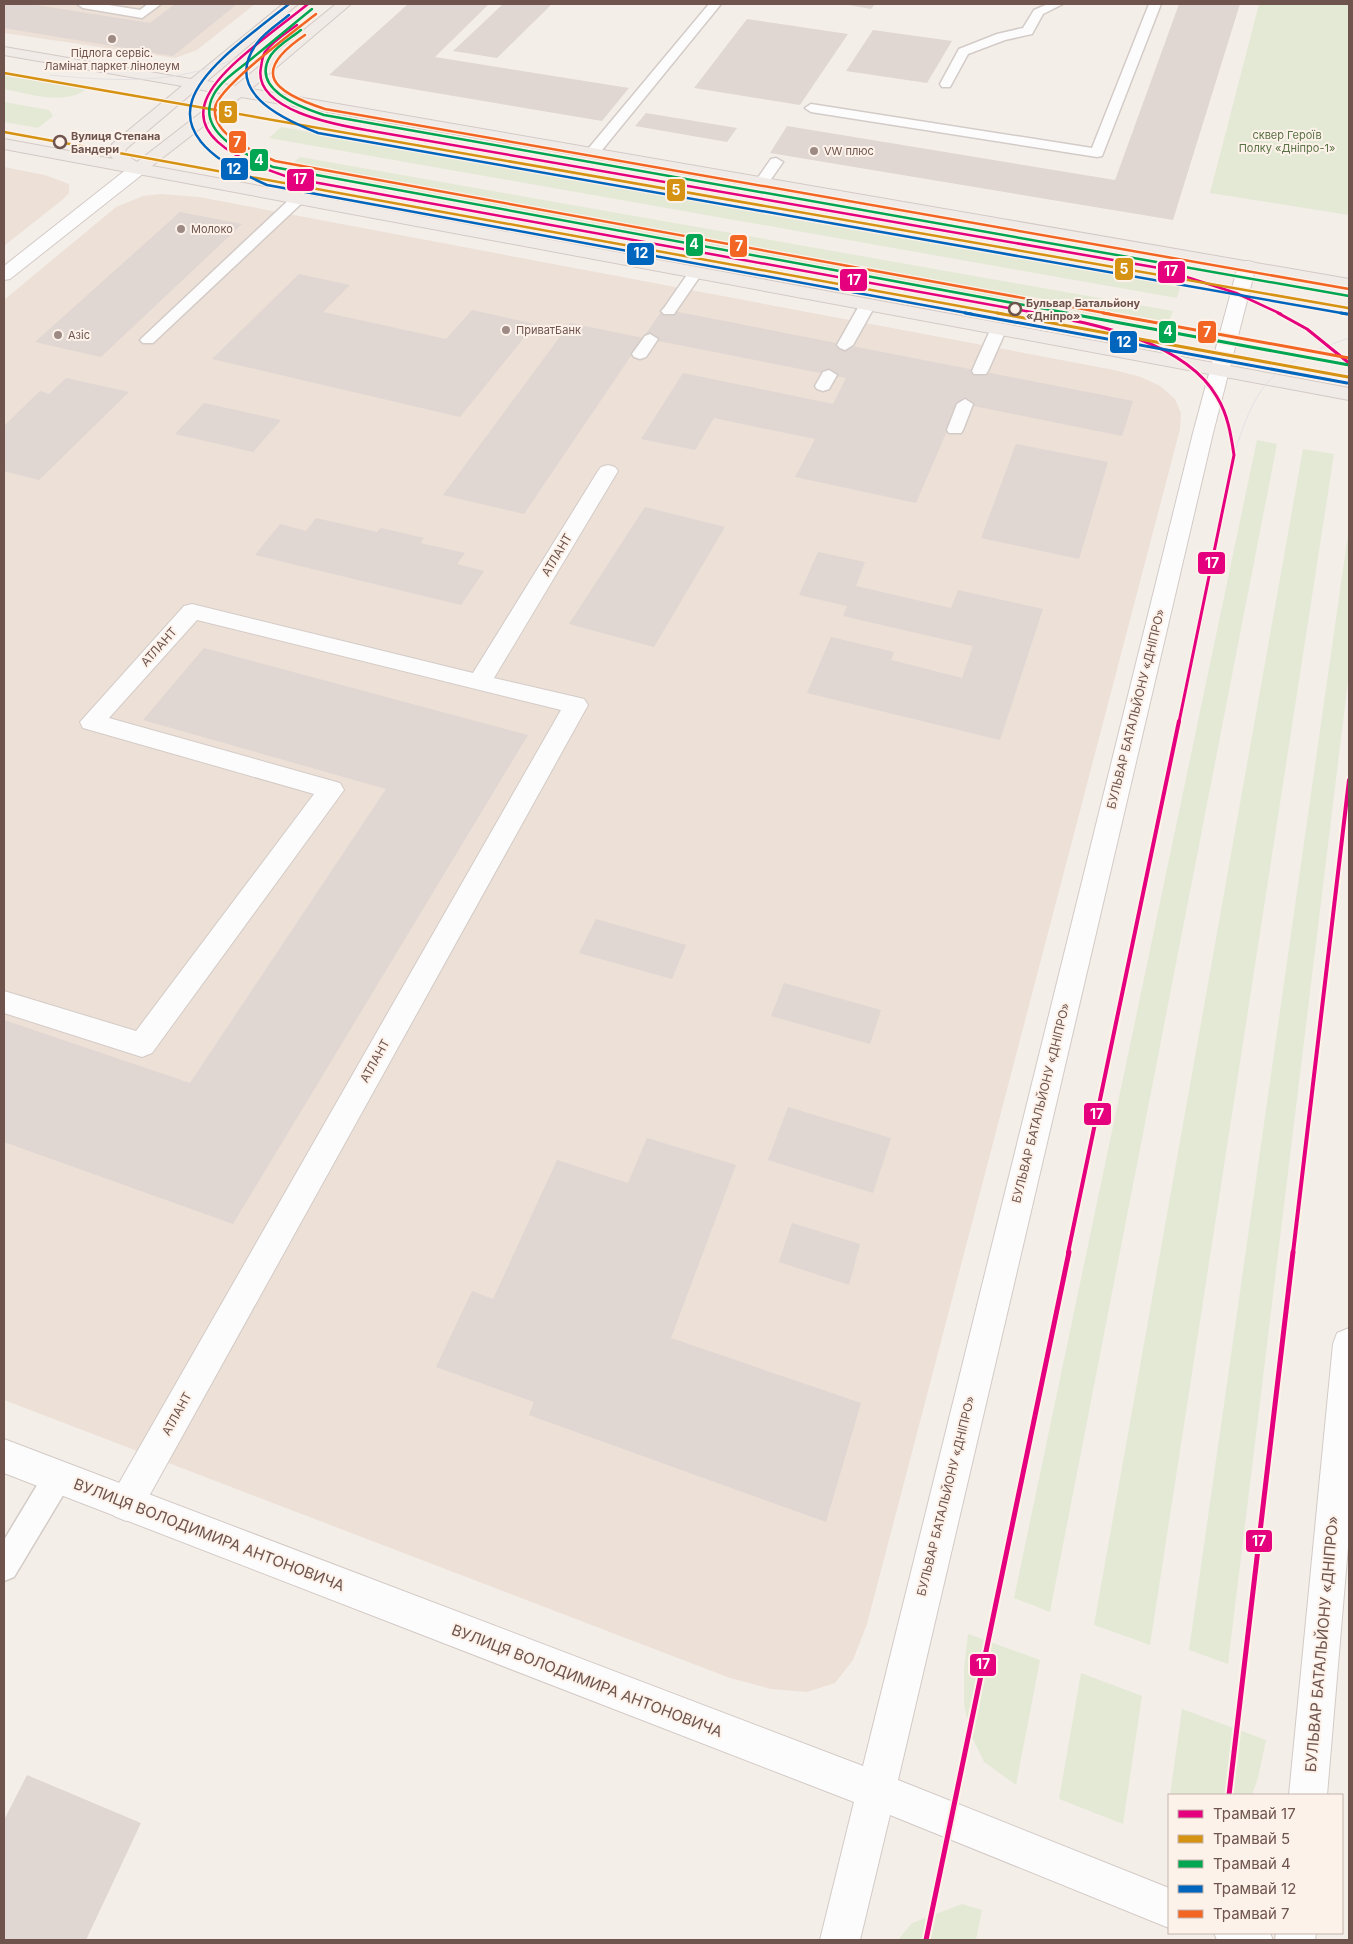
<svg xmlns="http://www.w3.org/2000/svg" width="1353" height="1944" font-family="Inter,sans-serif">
<rect width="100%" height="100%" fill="#f4eee9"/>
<path fill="#ede0d7" d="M 4,4 L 255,4 L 197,50 L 175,58 L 4,33 Z
M 4,167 L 45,175 L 69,184 L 69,193 L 62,200 L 4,246 Z
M 161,194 L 199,197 L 1114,370 L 1141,377 L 1160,386 L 1175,399 L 1181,413 L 1180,429 L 867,1624 L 853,1660 L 835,1683 L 807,1692 L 771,1689 L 730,1678 L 4,1400 L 4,300 L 116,207 L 143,196 Z"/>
<path fill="#e4e9d5" d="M 1259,4 L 1349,4 L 1349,215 L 1210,193 Z
M 4,74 L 87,89 C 63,106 31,94 4,89 Z
M 4,102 L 49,110 L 53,116 L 38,128 L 4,122 Z
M 281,127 L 1182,282 L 1177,298 L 269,138 Z
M 300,157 L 1173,311 L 1166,330 L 283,171 Z
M 1257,440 L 1277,444 L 1050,1612 L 1014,1598 Z
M 1303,449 L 1334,454 L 1150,1645 L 1094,1625 Z
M 1349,527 L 1349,673 L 1228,1664 L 1189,1650 Z
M 968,1634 L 1040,1660 L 1016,1785 L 984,1762 L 971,1735 L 964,1705 L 964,1669 Z
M 1081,1673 L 1142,1696 L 1123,1824 L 1059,1799 Z
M 1182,1709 L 1266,1740 L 1258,1778 L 1252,1795 L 1170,1795 Z
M 962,1904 L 982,1910 L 976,1940 L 898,1940 L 912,1923 Z"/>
<path fill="#e0d6d2" d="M 4,4 L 30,4 L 150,23 L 175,4 L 237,4 L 173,56 L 4,28 Z
M 408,4 L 489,4 L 435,57 L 629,88 L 602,121 L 329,75 Z
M 503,4 L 552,4 L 497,58 L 453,51 Z
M 843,4 L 875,4 L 871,9 Z
M 1179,4 L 1240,4 L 1173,220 L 770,153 L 787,126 L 1115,180 Z
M 747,19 L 848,34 L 800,105 L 694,88 Z
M 873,30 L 952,41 L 927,83 L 846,71 Z
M 646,113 L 737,128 L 727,142 L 635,126 Z
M 180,212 L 242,224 L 101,357 L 35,342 Z
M 299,274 L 350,285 L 323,312 L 446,339 L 472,310 L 535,324 L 460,417 L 212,359 Z
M 663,309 L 1133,401 L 1122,436 L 959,403 L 916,503 L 795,477 L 815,439 L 714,418 L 695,450 L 641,439 L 683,373 L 833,404 L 846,378 L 643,338 Z
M 570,323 L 643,338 L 524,514 L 443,495 Z
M 66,378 L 129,392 L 39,480 L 4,471 L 4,426 L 40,391 L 49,394 Z
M 204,403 L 281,420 L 253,452 L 175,434 Z
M 1016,444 L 1108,462 L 1079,559 L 981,538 Z
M 645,507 L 725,527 L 654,647 L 569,624 Z
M 316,518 L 377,532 L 381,528 L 424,538 L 420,543 L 465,553 L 457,564 L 484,571 L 461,605 L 255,555 L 280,524 L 306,531 Z
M 818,552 L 865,562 L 856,586 L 951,608 L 958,590 L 1043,609 L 1000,740 L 807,693 L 831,637 L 894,652 L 891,660 L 962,678 L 973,646 L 843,616 L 847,606 L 799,595 Z
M 204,648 L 528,735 L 233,1224 L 4,1142 L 4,1020 L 190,1083 L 386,789 L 143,720 Z
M 596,919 L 686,945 L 672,979 L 579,953 Z
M 784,983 L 881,1010 L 870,1044 L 771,1016 Z
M 788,1107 L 891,1138 L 873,1193 L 768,1160 Z
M 647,1138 L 736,1165 L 671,1338 L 861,1403 L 826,1522 L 529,1415 L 534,1402 L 436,1367 L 472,1291 L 493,1299 L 557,1160 L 628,1183 Z
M 792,1223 L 860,1244 L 849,1285 L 779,1262 Z
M 27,1775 L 141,1823 L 86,1940 L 4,1940 L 4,1820 Z"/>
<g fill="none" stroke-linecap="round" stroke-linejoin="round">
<defs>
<path id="lane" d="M 77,4 L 102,4 L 140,10 L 148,4 L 161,4 L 142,18 L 83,8 Z
M 709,4 L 721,4 L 598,155 L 588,155 L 586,152 L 588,149 Z
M 1048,4 L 1063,4 L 1043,14 L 1032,34 L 1005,40 L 968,54 L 950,87 L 942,87 L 940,84 L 959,49 L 997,34 L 1023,28 L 1034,10 Z
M 1149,4 L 1161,4 L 1102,156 L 1097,157 L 811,112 L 805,108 L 811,104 L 1092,148 Z
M 776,158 L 783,162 L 767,185 L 757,185 L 755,182 L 757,179 L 771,159 Z
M 298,195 L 305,199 L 303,202 L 153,343 L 143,343 L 140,340 L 143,337 L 293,196 Z
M 696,268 L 703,272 L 674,314 L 664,314 L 661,311 L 664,308 L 691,269 Z
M 868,299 L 876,304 L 853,345 L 845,350 L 840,348 L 837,345 L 860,304 Z
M 999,323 L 1007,328 L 988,371 L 986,374 L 974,374 L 972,371 L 991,328 Z
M 650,334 L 658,339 L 646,357 L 640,359 L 634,357 L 632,354 L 645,336 Z
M 829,370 L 837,375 L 829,389 L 823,391 L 817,389 L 815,386 L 823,372 Z
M 965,399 L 973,404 L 963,430 L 961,433 L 949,433 L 947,430 L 957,404 Z
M 58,1463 L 68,1467 L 72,1477 L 68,1487 L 14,1577 L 4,1581 L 4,1540 L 48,1467 Z"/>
<path id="street" d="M 608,465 L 615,467 L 618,471 L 494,678 L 576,697 L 584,699 L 588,705 L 138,1516 L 126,1521 L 114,1516 L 109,1504 L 114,1492 L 561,710 L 197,620 L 109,718 L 340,783 L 344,790 L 152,1053 L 142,1057 L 4,1013 L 4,991 L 136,1031 L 314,794 L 83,728 L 80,722 L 184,606 L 192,604 L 473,673 L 598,471 L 601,467 Z"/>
<path id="secondary" d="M 138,164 L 144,165 L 146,169 L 144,173 L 10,279 L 4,280 L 4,266 L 132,165 Z
M 1247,261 L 1253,262 L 1256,266 L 1213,433 L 898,1780 L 1169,1888 L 1169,1928 L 890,1815 L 860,1940 L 820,1940 L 854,1802 L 4,1473 L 4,1439 L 863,1766 L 1193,433 L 1238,266 L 1241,262 Z
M 1349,1328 L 1349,1535 L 1327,1795 L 1289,1795 L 1333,1344 L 1337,1333 Z
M 1214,1933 L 1270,1933 L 1273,1940 L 1217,1940 Z
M 1276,1933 L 1316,1933 L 1315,1940 L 1275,1940 Z"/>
<path id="primary" d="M 283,4 L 298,4 L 207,81 L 235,86 L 336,4 L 351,4 L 251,89 L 1349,279 L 1349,289 L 241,97 L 152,166 L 1349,388 L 1349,400 L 4,149 L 4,139 L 113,159 L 109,154 L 112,144 L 182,86 L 4,55 L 4,47 L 191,79 ZM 197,89 L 225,94 L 137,162 L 125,154 L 126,149 Z"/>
</defs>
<use href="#lane" stroke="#d3cbc7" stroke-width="3"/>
<use href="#street" stroke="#d3cbc7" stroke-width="2"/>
<use href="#secondary" stroke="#d3cac6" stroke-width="2"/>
<use href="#primary" stroke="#d3c9c6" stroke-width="2"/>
<use href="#lane" fill="#fdfcfc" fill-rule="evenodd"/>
<use href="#street" fill="#fdfcfc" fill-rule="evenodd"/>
<use href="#secondary" fill="#fdfcfc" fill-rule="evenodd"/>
<use href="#primary" fill="#f0ebe6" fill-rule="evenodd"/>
<path stroke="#e3e1e3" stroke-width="1" d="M 50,75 C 121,82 184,85 250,52
M 1234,455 C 1257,379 1274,364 1349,338"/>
<defs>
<path id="tram-1-far3" d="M 308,4 C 227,69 128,125 291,178 L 1042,314
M 297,25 C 286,33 273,41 265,52 C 262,57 262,62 261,67 C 252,110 337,125 366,130 L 1159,268 L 1236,293 L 1281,314"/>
<path id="tram-1-far2" d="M 1036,313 C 1094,324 1185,341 1217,397 C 1228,415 1231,435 1234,455 L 1179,722
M 1278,313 L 1307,329 L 1349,363"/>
<path id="tram-1-far1" d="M 1068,1253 L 1179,721
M 1293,1253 L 1349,780"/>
<path id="tram-1" d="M 1229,1795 L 1293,1252
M 926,1940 L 1069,1252"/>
<path id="tram-2-far1" d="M 4,73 L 1348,308
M 4,132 L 1003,314"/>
<path id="tram-2" d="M 997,313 L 1348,377"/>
<path id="tram-3-far1" d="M 312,9 C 291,26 271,43 250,60 C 238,70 222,80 214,94 C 193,132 246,155 273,167 L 1073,314
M 301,30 C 291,38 278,45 271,55 C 249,89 300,107 324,115 L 1349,296"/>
<path id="tram-3" d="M 1066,313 L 1349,365"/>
<path id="tram-4-far1" d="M 289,4 C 209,67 124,122 267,185 L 972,314
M 289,15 C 278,24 265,32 257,43 C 222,91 280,118 318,133 L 1347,314"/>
<path id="tram-4" d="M 965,313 L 1347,383
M 1341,313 L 1347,314"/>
<path id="tram-5-far1" d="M 316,14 C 297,29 217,88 215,108 C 212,136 255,152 275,161 L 1110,314
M 305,35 C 249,73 273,92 325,109 L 1349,289"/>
<path id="tram-5" d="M 1103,313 L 1349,358"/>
</defs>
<use href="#tram-1-far3" stroke="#fdf2ea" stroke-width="5"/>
<use href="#tram-1-far2" stroke="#fdf2ea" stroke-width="6"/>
<use href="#tram-1-far1" stroke="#fdf2ea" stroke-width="8"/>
<use href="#tram-1" stroke="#fdf2ea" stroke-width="9"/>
<use href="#tram-2-far1" stroke="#fdf2ea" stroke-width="5"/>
<use href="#tram-2" stroke="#fdf2ea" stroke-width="6"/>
<use href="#tram-3-far1" stroke="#fdf2ea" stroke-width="5"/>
<use href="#tram-3" stroke="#fdf2ea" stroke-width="6"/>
<use href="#tram-4-far1" stroke="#fdf2ea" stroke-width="5"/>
<use href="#tram-4" stroke="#fdf2ea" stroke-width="6"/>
<use href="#tram-5-far1" stroke="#fdf2ea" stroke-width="5"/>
<use href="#tram-5" stroke="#fdf2ea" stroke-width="6"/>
<use href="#tram-1-far3" stroke="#e5007d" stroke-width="2.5"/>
<use href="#tram-1-far2" stroke="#e5007d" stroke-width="3"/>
<use href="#tram-1-far1" stroke="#e5007d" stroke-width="4"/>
<use href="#tram-1" stroke="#e5007d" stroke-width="5"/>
<use href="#tram-2-far1" stroke="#d59213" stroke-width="2.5"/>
<use href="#tram-2" stroke="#d59213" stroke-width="3"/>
<use href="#tram-3-far1" stroke="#00a651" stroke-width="2.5"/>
<use href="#tram-3" stroke="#00a651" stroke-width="3"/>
<use href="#tram-4-far1" stroke="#0065bd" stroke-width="2.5"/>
<use href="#tram-4" stroke="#0065bd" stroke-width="3"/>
<use href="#tram-5-far1" stroke="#f26522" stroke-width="2.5"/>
<use href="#tram-5" stroke="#f26522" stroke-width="3"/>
</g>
<g fill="#9d8a84" stroke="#fdf2ea" stroke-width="2">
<circle cx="112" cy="39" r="5"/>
<circle cx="814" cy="151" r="5"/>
<circle cx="181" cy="229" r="5"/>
<circle cx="506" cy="330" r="5"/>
<circle cx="58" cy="335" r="5"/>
</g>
<g fill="#fdf2ea" stroke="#6e544d" stroke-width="2.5">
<circle cx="60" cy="142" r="6"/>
<circle cx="1015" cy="309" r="6"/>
</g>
<g text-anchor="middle" stroke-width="4" stroke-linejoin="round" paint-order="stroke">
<g font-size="11" fill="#6e544d" stroke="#fdf2ea" text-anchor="start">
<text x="112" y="57" text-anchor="middle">Підлога сервіс.<tspan x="112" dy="13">Ламінат паркет лінолеум</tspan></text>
<text x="824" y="155">VW плюс</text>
<text x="191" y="233">Молоко</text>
<text x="516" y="334">ПриватБанк</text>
<text x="68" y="339">Азіс</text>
</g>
<g font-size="11" fill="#5a7346" stroke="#fdf2ea">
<text x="1287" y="139">сквер Героїв<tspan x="1287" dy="13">Полку «Дніпро-1»</tspan></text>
</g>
<g font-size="11" font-weight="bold" fill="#6e544d" stroke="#fdf2ea" text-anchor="start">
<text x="71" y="140">Вулиця Степана<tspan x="71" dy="13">Бандери</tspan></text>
<text x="1026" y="307">Бульвар Батальйону<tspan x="1026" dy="13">«Дніпро»</tspan></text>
</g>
<g font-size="12" fill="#6e544d" stroke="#fdf2ea">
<text transform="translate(557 555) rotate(-59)" y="4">АТЛАНТ</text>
<text transform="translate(159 647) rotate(-48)" y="4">АТЛАНТ</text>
<text transform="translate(1136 709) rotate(-76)" y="4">БУЛЬВАР БАТАЛЬЙОНУ «ДНІПРО»</text>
<text transform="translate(375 1061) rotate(-61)" y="4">АТЛАНТ</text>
<text transform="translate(1041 1103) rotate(-76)" y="4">БУЛЬВАР БАТАЛЬЙОНУ «ДНІПРО»</text>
<text transform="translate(177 1414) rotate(-61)" y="4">АТЛАНТ</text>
<text transform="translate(946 1496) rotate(-76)" y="4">БУЛЬВАР БАТАЛЬЙОНУ «ДНІПРО»</text>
</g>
<g font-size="15" fill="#6e544d" stroke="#fdf2ea">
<text transform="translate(209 1535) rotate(21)" y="5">ВУЛИЦЯ ВОЛОДИМИРА АНТОНОВИЧА</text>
<text transform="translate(1322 1644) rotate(-85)" y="5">БУЛЬВАР БАТАЛЬЙОНУ «ДНІПРО»</text>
<text transform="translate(587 1681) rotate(21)" y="5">ВУЛИЦЯ ВОЛОДИМИРА АНТОНОВИЧА</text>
</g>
</g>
<g stroke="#fdf2ea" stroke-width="2">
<rect x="218" y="100" width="20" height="24" rx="5" fill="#d59213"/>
<rect x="228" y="130" width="19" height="24" rx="5" fill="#f26522"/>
<rect x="249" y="148" width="20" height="24" rx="5" fill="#00a651"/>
<rect x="220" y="157" width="29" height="24" rx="5" fill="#0065bd"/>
<rect x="286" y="168" width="29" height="24" rx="5" fill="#e5007d"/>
<rect x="666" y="178" width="20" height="24" rx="5" fill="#d59213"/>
<rect x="685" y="233" width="19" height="24" rx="5" fill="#00a651"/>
<rect x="729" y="234" width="19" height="24" rx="5" fill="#f26522"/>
<rect x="626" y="242" width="29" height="24" rx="5" fill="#0065bd"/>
<rect x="1114" y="257" width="20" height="24" rx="5" fill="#d59213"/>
<rect x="1157" y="260" width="29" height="24" rx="5" fill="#e5007d"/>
<rect x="839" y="268" width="29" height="24" rx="5" fill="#e5007d"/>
<rect x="1158" y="320" width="19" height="24" rx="5" fill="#00a651"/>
<rect x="1197" y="320" width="20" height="24" rx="5" fill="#f26522"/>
<rect x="1109" y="330" width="29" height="24" rx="5" fill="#0065bd"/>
<rect x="1197" y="551" width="29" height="24" rx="5" fill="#e5007d"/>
<rect x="1083" y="1102" width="29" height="24" rx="5" fill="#e5007d"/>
<rect x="1245" y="1529" width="28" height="24" rx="5" fill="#e5007d"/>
<rect x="969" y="1653" width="28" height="24" rx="5" fill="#e5007d"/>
</g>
<g font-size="14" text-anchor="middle" font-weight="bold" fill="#fff">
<text x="228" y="117">5</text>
<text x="237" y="147">7</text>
<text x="259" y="165">4</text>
<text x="234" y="174">12</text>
<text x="300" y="184">17</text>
<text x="676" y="195">5</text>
<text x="694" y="249">4</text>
<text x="739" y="251">7</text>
<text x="641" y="258">12</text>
<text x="1124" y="274">5</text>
<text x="1171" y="276">17</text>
<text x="854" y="285">17</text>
<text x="1168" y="336">4</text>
<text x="1207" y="337">7</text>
<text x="1124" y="347">12</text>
<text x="1212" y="568">17</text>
<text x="1097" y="1119">17</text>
<text x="1259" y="1546">17</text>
<text x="983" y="1669">17</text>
</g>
<rect width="1353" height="1944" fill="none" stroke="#6e544d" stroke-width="10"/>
<rect x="1168" y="1794" width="175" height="140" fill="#fdf2ea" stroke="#c4b3ab"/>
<rect x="1178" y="1810" width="25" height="8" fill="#e5007d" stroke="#c4b3ab"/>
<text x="1213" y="1819" font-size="15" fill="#6e544d">Трамвай 17</text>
<rect x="1178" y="1835" width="25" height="8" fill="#d59213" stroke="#c4b3ab"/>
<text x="1213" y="1844" font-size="15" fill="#6e544d">Трамвай 5</text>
<rect x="1178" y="1860" width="25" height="8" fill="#00a651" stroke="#c4b3ab"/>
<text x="1213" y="1869" font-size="15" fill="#6e544d">Трамвай 4</text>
<rect x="1178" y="1885" width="25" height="8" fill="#0065bd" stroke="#c4b3ab"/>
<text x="1213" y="1894" font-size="15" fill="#6e544d">Трамвай 12</text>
<rect x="1178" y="1910" width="25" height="8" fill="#f26522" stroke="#c4b3ab"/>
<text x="1213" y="1919" font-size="15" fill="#6e544d">Трамвай 7</text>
</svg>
